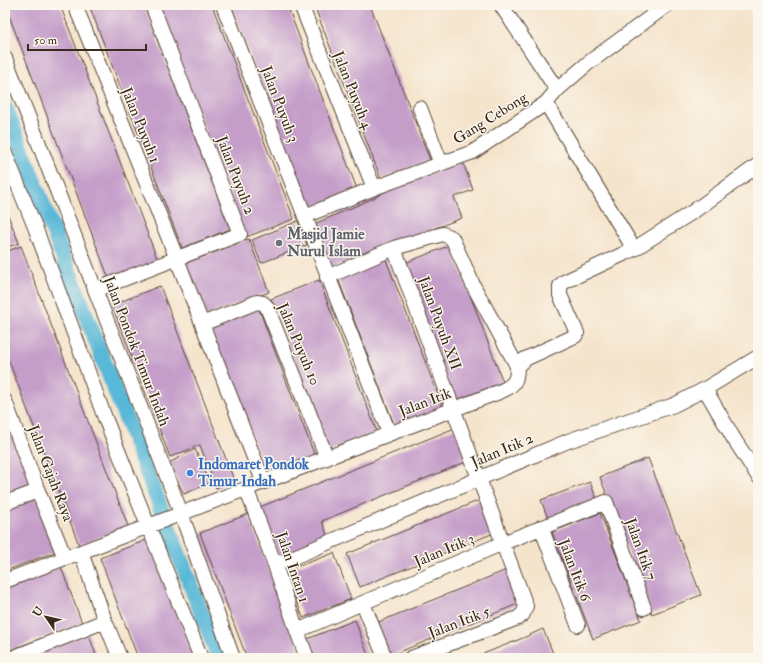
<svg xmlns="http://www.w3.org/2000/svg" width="763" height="663" font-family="'IM FELL Double Pica',serif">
<rect width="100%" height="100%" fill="#fbf7ec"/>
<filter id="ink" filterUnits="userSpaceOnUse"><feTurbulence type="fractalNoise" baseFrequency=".025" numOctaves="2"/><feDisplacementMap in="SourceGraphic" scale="8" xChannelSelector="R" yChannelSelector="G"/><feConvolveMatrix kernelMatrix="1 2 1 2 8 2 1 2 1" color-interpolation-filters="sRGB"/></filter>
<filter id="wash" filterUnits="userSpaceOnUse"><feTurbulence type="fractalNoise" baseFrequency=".012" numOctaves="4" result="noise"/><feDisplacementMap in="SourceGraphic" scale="16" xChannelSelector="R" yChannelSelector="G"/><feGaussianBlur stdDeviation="0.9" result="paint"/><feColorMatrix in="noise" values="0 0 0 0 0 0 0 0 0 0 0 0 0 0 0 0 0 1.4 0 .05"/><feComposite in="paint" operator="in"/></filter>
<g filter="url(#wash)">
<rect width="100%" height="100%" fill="#f5e4cc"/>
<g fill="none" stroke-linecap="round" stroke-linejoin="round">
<path stroke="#58b8d7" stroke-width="16" d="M 5,107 L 219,658"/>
</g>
<g id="blocks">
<path fill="#c49dc9" d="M 5,5 L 60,5 L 158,261 L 109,279 Z
M 89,5 L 144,5 L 230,229 L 182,248 Z
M 157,5 L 212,5 L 294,219 L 246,237 Z
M 231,5 L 287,5 L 357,189 L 309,208 Z
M 314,5 L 370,5 L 430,160 L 381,179 Z
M 463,162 L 473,190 L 454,197 L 462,218 L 327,269 L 312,225 L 374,198 L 388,190 Z
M 5,208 L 19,243 L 5,248 Z
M 298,221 L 307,245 L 261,263 L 252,240 Z
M 249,239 L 269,292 L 204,317 L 184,264 Z
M 451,245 L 503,382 L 454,401 L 402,264 Z
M 21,246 L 128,526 L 79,545 L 5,351 L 5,252 Z
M 385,257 L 443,408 L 395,427 L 337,276 Z
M 319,280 L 377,432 L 329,451 L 271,299 Z
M 160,286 L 234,480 L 216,488 L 200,445 L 170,457 L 112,305 Z
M 258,307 L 316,459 L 267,477 L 209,326 Z
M 455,428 L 468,461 L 322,521 L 329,540 L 280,559 L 260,507 Z
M 12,430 L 33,486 L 5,497 L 5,433 Z
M 195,449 L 210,483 L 184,494 L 169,463 Z
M 648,458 L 701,595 L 652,614 L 600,477 Z
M 590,482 L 597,500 L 548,519 L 541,500 Z
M 36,495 L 57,551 L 5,571 L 5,507 Z
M 480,500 L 494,533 L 360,587 L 347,554 Z
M 600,513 L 641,620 L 593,639 L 552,532 Z
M 248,514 L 303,658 L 247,658 L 231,616 L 200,533 Z
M 149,539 L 194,658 L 138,658 L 100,558 Z
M 334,553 L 351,599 L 303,618 L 285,571 Z
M 61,567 L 82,623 L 5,652 L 5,589 Z
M 509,569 L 523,602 L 389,656 L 376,623 Z
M 355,620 L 369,658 L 314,658 L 307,639 Z
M 543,629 L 555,658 L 473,658 L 523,638 Z
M 88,632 L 97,658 L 21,658 Z"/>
</g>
</g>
<g filter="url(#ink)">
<use href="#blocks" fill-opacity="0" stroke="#574638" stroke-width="1"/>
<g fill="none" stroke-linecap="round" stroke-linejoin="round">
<defs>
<path id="street" d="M 75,5 L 177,259 L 263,481
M 223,5 C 279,148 333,291 389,433
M 301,5 L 374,188
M 501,5 L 557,90
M 5,58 L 36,136 L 181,513 L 233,658
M 546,103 L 634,249
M 420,108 L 441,164
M 5,153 L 35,227 L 105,418 L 201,658
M 305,216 L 374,188 L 473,152 L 546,103 L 557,90 L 587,64 L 667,5
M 394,248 L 526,606 L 523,614 L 518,618 L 411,658
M 95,290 L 240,234 L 152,5
M 202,324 L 257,302 L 263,303 L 267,307 L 327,458
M 517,366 L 525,359 L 575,336 L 577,333 L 560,295 L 560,286 L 564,282 L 634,249 L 694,211 L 758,165
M 705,389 L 734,439 L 758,476
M 5,401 L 38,491 L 65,558
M 246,488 L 275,565 L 297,631 L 307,658
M 5,503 L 38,491
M 541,527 L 578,625
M 81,552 L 105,621 L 120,658
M 275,565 L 568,441 L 674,405 L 705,389 L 758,357
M 5,581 L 483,398 C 492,394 508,391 514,382 C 517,378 517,371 517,366 L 474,287 L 452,238 L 443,234 L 394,248 L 327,277
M 363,603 L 385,658
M 297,631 L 503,543 L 606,502 L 644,608
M 12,658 L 105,621"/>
</defs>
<use href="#street" stroke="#574638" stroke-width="16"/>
<use href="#street" stroke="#fff" stroke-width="14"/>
</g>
</g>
<circle fill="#6b7280" stroke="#fbf7ec" stroke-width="1.5" cx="279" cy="243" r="4"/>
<circle fill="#3f7fe0" stroke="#fbf7ec" stroke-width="1.5" cx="190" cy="473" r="4"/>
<g text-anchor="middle" stroke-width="3" stroke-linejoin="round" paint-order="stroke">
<g font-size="15" fill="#3b2a1e" stroke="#fbf7ec">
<text transform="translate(353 90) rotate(68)" y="5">Jalan Puyuh 4</text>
<text transform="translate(280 104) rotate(69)" y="5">Jalan Puyuh 3</text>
<text transform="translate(490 118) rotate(-32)" y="5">Gang Cebong</text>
<text transform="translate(141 125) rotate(68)" y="5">Jalan Puyuh 1</text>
<text transform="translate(236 175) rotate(69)" y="5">Jalan Puyuh 2</text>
<text transform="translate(440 323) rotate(70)" y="5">Jalan Puyuh XII</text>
<text transform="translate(299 344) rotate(67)" y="5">Jalan Puyuh 10</text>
<text transform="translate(137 351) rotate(69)" y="5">Jalan Pondok Timur Indah</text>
<text transform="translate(425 402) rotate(-21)" y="5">Jalan Itik</text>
<text transform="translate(502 450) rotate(-23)" y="5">Jalan Itik 2</text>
<text transform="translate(51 473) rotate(69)" y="5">Jalan Gajah Raya</text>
<text transform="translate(641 549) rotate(70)" y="5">Jalan Itik 7</text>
<text transform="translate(444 550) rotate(-23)" y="5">Jalan Itik 3</text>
<text transform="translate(293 567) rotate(71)" y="5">Jalan Intan 1</text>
<text transform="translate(575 570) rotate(69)" y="5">Jalan Itik 6</text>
<text transform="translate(459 622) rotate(-21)" y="5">Jalan Itik 5</text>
</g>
<g font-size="15" font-weight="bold" fill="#5b616d" stroke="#fbf7ec" text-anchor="start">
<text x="287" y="239">Masjid Jamie<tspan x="287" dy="17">Nurul Islam</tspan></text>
</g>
<g font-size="15" font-weight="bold" fill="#366cbe" stroke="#fbf7ec" text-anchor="start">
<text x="198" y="469">Indomaret Pondok<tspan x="198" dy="17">Timur Indah</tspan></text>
</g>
</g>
<rect width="763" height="663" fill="none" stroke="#fbf7ec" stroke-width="20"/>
<g transform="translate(46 617) rotate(304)" stroke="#fbf7ec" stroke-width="3" paint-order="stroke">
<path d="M0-3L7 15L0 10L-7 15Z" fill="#3b2a1e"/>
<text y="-6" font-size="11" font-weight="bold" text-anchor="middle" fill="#3b2a1e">U</text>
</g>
<path d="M28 44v6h118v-6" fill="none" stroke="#3b2a1e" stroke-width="2"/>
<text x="34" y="44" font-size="12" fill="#3b2a1e" stroke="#fbf7ec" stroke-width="3" paint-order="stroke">50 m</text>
</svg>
